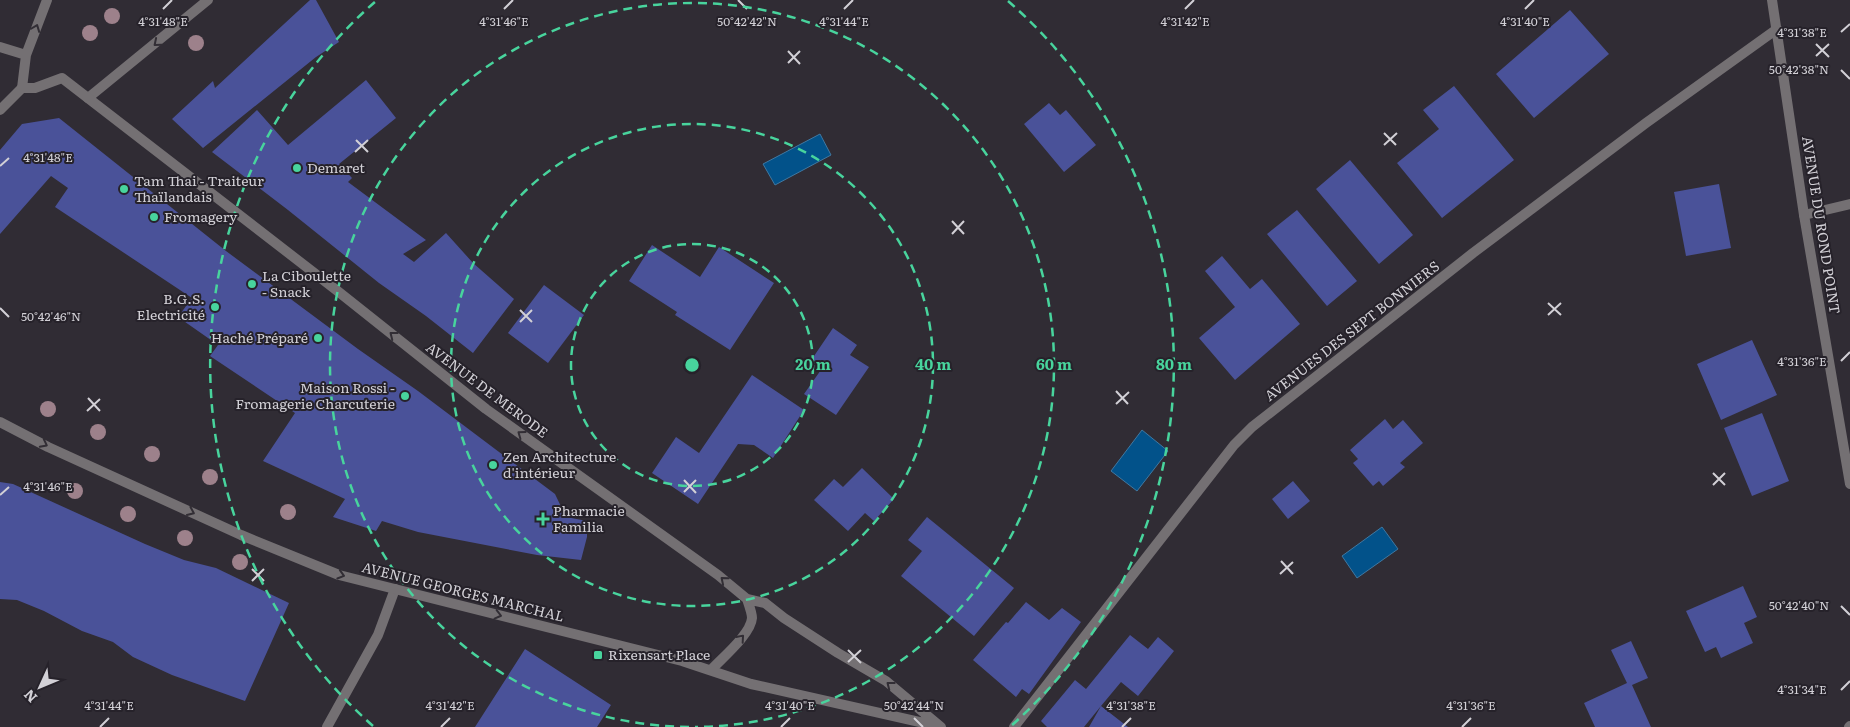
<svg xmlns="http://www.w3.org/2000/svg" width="1850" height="727" font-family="Literata,serif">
<rect width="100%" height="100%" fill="#302c34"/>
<path fill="#02528a" stroke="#4078a1" d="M 820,134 L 831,155 L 775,185 L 763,164 Z
M 1142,430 L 1168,451 L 1137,491 L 1111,471 Z
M 1382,527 L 1398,549 L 1357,578 L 1342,556 Z"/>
<path fill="#4a5299" d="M 310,0 L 316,0 L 339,42 L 316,57 L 203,148 L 172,119 L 213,81 L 215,88 Z
M 1570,10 L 1609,54 L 1534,118 L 1496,74 Z
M 366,80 L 396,118 L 339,164 L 352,178 L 348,182 L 426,240 L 403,254 L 414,262 L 446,233 L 473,263 L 514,299 L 473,353 L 426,316 L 379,283 L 288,210 L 212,152 L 257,110 L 288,145 Z
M 1454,86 L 1514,160 L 1442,218 L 1397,163 L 1439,129 L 1423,110 Z
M 1049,103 L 1060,115 L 1066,110 L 1096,145 L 1064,172 L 1024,124 Z
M 59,118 L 226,251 L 358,349 L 418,391 L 555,494 L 566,517 L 587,521 L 587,537 L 581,560 L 537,555 L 418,532 L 382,521 L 376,531 L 333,517 L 345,499 L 263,461 L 295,413 L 210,356 L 218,345 L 178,317 L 192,298 L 55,207 L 68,188 L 51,176 L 0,234 L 0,150 L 22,124 Z
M 1350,160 L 1413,235 L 1379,264 L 1316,189 Z
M 1719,184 L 1731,248 L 1686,256 L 1674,192 Z
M 1297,210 L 1357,281 L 1327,306 L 1267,234 Z
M 652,245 L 700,277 L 719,247 L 774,283 L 730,350 L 675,315 L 677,312 L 629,281 Z
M 1222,256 L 1250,289 L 1262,279 L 1300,324 L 1235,380 L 1199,338 L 1235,307 L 1205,271 Z
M 544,285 L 584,315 L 548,363 L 508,333 Z
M 833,328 L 857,345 L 850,355 L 869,367 L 836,415 L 804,394 L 823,367 L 812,359 Z
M 1752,340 L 1777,395 L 1721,420 L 1697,364 Z
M 752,375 L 804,410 L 773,458 L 754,445 L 738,444 L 698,504 L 652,473 L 676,437 L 699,453 Z
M 1762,413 L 1789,481 L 1752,496 L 1724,428 Z
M 1385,419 L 1393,429 L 1403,420 L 1423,443 L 1400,463 L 1405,467 L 1383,486 L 1379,481 L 1373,486 L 1353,463 L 1358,459 L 1350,450 Z
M 862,468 L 894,499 L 874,521 L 865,513 L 848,531 L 814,500 L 834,479 L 843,487 Z
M 1293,481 L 1310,501 L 1288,519 L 1272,499 Z
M 0,482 L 13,484 L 145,544 L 184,560 L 216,568 L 289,603 L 245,701 L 172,675 L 133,657 L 113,642 L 82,631 L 44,611 L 17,600 L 0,599 Z
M 927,517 L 1014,588 L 974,636 L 901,576 L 922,551 L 908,540 Z
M 1743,586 L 1757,617 L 1744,623 L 1753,643 L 1721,658 L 1716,647 L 1705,652 L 1686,611 Z
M 1026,602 L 1049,620 L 1062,608 L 1081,622 L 1029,694 L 1022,689 L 1016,697 L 973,660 L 1006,622 L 1008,623 Z
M 1130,635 L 1148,649 L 1158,637 L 1174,651 L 1138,696 L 1121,682 L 1101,706 L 1128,727 L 1089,727 L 1101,706 L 1084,727 L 1047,727 L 1041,721 L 1075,680 L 1086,689 Z
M 1631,641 L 1648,678 L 1632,685 L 1651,727 L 1595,727 L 1584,703 L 1627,683 L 1611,650 Z
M 525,649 L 611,705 L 597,727 L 475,727 Z"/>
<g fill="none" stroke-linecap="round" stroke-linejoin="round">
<path stroke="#747073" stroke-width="10" d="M 1804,215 L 1850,204"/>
<path stroke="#747073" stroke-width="10" d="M 1772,0 L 1804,215 L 1850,484
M 0,47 L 26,55
M 22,88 L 26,55 L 47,0
M 88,98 L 208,0
M 327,727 L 378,635 L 395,589
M 1014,727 L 1234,445 L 1252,427 L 1473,253 L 1646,123 L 1777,29
M 1849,727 L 1850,726"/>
<path stroke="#747073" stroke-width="10" d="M 0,110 L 22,88 L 35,88 L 62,78 L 335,289 L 486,409 L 718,575 L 747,599 L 765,603 L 784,618 L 838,653 L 886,681 L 941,727
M 0,422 L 48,447 L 241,535 L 339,575 L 682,661 L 751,684 L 937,726
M 711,670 C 722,658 751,634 752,618 C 752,613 749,605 747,599"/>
</g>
<g fill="#9d818b">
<circle cx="112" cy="16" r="8"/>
<circle cx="90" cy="33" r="8"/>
<circle cx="196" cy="43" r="8"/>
<circle cx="48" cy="409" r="8"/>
<circle cx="98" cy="432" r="8"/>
<circle cx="152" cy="454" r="8"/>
<circle cx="210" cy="477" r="8"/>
<circle cx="75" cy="491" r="8"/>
<circle cx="288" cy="512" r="8"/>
<circle cx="128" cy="514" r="8"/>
<circle cx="185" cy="538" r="8"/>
<circle cx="240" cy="562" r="8"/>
</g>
<defs><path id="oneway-chevron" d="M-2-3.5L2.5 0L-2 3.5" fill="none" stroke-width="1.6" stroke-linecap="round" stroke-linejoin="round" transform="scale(1.25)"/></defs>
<g stroke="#322e35">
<use href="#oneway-chevron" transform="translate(36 28) rotate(-69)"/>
<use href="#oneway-chevron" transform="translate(157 43) rotate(140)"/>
<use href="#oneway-chevron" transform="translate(393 335) rotate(-142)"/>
<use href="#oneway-chevron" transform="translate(521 434) rotate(-144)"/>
<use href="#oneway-chevron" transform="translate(44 444) rotate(27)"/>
<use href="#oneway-chevron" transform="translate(191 512) rotate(24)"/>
<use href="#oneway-chevron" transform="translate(341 575) rotate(17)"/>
<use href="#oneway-chevron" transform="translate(724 580) rotate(-140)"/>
<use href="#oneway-chevron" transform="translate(498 615) rotate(14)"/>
<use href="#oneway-chevron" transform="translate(741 638) rotate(-49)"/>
<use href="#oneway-chevron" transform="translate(890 685) rotate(-142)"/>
</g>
<path fill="none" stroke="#d2d0d6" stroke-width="2" d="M 738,0 L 747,9M 163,9 L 172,0M 504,9 L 513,0M 844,9 L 853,0M 1185,9 L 1194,0M 1525,9 L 1534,0M 1841,32 L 1850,24M 1816,44 L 1829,57M 788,51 L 800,64M 1816,56 L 1829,44M 788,63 L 800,51M 1841,70 L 1850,79M 1384,133 L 1396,145M 356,140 L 368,152M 1384,145 L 1397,133M 355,152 L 368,140M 0,166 L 9,158M 952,221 L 964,234M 952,234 L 964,221M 1548,303 L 1561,315M 0,308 L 9,317M 520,310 L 532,322M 1548,315 L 1561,303M 520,322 L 532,310M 1841,361 L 1850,352M 1116,391 L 1128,404M 88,398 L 100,411M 1116,404 L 1129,392M 87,411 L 100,399M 1713,473 L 1725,485M 684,480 L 696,493M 1713,485 L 1725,473M 684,492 L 696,480M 0,495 L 9,487M 1281,561 L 1293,574M 252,569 L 264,581M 1280,574 L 1293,562M 252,581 L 264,569M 1841,606 L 1850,615M 848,650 L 861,663M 848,662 L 861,650M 1841,690 L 1850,681M 914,718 L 923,727M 100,727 L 109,718M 441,727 L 450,718M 781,727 L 790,718M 1122,727 L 1131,718M 1462,727 L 1471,718"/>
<g fill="none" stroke="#48d49d" stroke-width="2.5" stroke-dasharray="9 6">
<circle cx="692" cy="365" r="121"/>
<circle cx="692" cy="365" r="241"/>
<path d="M689 727A362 362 0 1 1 695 727"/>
<path d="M373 726A482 482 0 0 1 376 1M1008 1A482 482 0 0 1 1011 726"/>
</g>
<g fill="#48d49d" stroke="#26222a" stroke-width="2">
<circle cx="297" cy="168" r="5"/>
<circle cx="124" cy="189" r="5"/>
<circle cx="154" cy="217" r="5"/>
<circle cx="252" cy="284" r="5"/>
<circle cx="215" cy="307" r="5"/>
<circle cx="318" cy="338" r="5"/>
<circle cx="405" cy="396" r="5"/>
<circle cx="493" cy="465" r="5"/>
<path d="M540.5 511.5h5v5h5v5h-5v5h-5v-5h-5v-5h5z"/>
<rect x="593" y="650" width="10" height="10" rx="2.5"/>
</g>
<g text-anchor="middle" stroke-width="4" stroke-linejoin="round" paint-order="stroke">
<g font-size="14" fill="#d2d0d6" stroke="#26222a" text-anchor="start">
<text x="307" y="173">Demaret</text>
<text x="134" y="186">Tam Thai - Traiteur<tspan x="134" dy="16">Thaïlandais</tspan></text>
<text x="164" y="222">Fromagery</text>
<text x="262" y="281">La Ciboulette<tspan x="262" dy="16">- Snack</tspan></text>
<text x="205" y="304" text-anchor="end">B.G.S.<tspan x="205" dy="16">Electricité</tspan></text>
<text x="308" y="343" text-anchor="end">Haché Préparé</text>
<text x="395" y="393" text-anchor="end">Maison Rossi -<tspan x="395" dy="16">Fromagerie Charcuterie</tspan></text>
<text x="503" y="462">Zen Architecture<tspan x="503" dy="16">d'intérieur</tspan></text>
<text x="553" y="516">Pharmacie<tspan x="553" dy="16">Familia</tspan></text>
<text x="608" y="660">Rixensart Place</text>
</g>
<g font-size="14" fill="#d2d0d6" stroke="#26222a">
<text transform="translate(1821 225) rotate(81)" y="5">AVENUE DU ROND POINT</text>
<text transform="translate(1352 331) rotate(-38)" y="5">AVENUES DES SEPT BONNIERS</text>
<text transform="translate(487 390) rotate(37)" y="5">AVENUE DE MERODE</text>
<text transform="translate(463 592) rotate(14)" y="5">AVENUE GEORGES MARCHAL</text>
</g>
</g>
<g font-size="12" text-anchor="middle" fill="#d2d0d6" stroke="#26222a" stroke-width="4" stroke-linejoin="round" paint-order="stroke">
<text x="163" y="26">4°31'48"E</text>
<text x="504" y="26">4°31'46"E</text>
<text x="844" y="26">4°31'44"E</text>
<text x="1185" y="26">4°31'42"E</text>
<text x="1525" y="26">4°31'40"E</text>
<text x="747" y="26">50°42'42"N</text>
<text x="1802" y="37">4°31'38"E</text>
<text x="1799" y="74">50°42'38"N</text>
<text x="48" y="162">4°31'48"E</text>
<text x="51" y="321">50°42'46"N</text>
<text x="1802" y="366">4°31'36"E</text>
<text x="48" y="491">4°31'46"E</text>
<text x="1799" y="610">50°42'40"N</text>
<text x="1802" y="694">4°31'34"E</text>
<text x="914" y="710">50°42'44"N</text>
<text x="109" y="710">4°31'44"E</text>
<text x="450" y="710">4°31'42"E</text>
<text x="790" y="710">4°31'40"E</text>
<text x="1131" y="710">4°31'38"E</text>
<text x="1471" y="710">4°31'36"E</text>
</g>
<circle cx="692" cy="365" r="8" fill="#48d49d" stroke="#26222a" stroke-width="2.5"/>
<g font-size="15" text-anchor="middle" font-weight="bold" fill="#48d49d" stroke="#26222a" stroke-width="4" stroke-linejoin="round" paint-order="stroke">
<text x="813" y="370">20 m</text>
<text x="933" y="370">40 m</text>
<text x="1054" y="370">60 m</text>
<text x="1174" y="370">80 m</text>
</g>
<g transform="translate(40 687) rotate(226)" stroke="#26222a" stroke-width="4" paint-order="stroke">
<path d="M0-4L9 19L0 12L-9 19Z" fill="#d2d0d6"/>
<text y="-8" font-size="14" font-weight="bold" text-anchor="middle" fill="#d2d0d6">N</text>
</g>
</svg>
